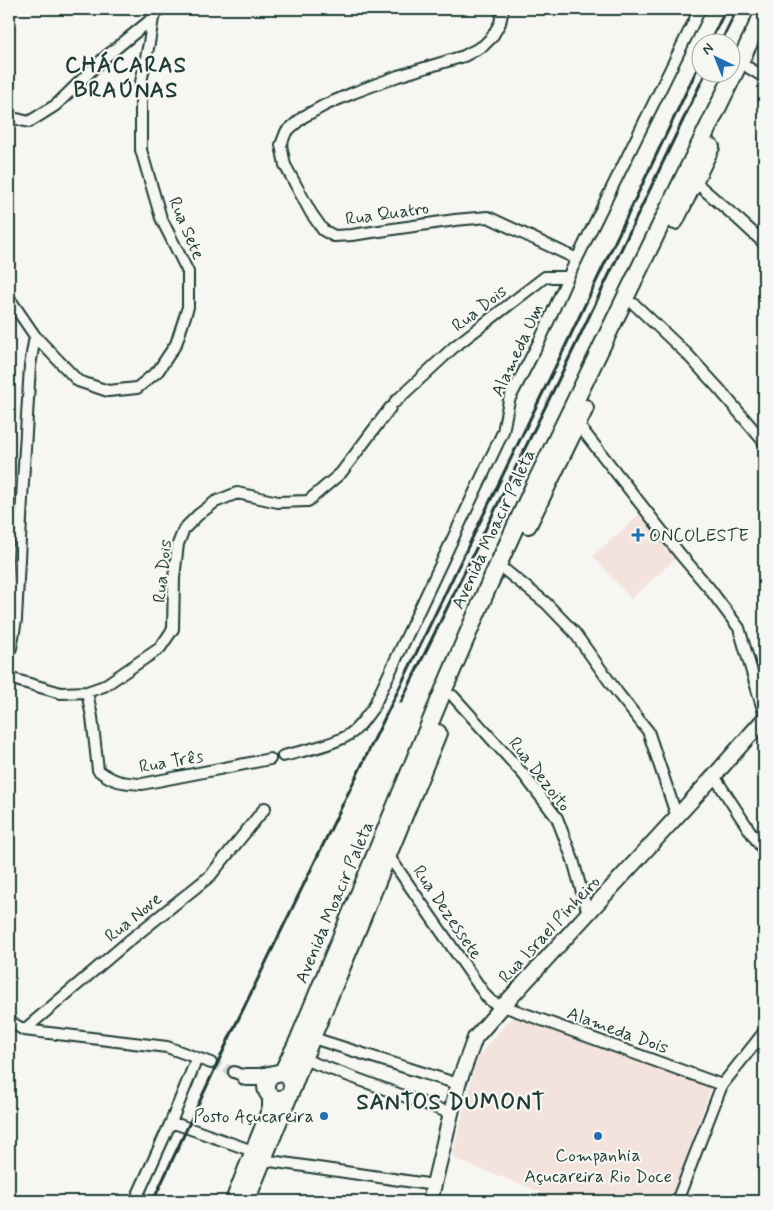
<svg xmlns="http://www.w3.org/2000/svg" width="773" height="1210" font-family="Mynerve,sans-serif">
<rect width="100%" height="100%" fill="#f6f6f2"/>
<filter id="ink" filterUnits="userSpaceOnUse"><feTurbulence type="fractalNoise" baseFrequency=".02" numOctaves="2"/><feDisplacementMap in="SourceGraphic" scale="10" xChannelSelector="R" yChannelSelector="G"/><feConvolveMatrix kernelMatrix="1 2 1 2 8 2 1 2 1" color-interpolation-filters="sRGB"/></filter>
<g filter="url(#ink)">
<path fill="#f4e3dc" d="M 641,513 L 676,558 L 631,599 L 593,556 Z
M 515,1014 L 712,1085 L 671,1201 L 563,1201 L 452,1158 L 476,1061 L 489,1043 Z"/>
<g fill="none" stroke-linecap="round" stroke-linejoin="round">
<path stroke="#cbd1cc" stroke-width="10" stroke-dasharray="10 5" stroke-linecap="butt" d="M 211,1063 L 234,1072"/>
<defs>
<path id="minor" d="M 503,9 L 500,23 L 492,37 L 483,46 L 464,56 L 398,76 L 353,93 L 325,105 L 303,117 L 286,132 L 281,145 L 285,165 L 311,213 L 323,230 L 334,236 L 352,235 L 455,220 L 488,217 L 577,259
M 749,68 L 764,77
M 9,117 L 29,122 L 56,105 L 103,59 L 153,18 L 160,9
M 695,182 L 738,219 L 764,243
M 9,298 L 35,336 L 78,381 L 108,391 L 137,388 L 158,371 L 176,344 L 188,307 L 188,272 L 161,218 L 141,150 L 141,82 L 149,43 L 153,18
M 634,304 L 687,354 L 720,390 L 764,442
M 395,402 L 454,347 L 545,277 L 568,277
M 577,423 L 680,554 L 709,588 L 739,628 L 764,713
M 506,571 L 546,603 L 574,632 L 617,692 L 648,731 L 677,817
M 9,653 L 11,648 L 16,620 L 22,499 L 30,366 L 35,336
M 9,678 L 61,693 L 87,692 L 104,686 L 160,648 L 173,629 L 174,578 L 178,544 L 184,529 L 198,515 L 215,502 L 237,493 L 278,502 L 308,501 L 341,473 L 390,408
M 87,692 L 92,717 L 98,770 C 113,782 122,783 142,784 L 270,759
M 453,696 L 524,775 L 557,818 L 573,860 L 588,914
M 283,756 C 302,751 329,746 347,736 C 358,730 365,718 373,708 L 503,432 L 509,400 L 541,338 L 568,277 L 700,9
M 714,776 L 750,831 L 764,851
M 388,855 L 486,996 L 492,1002 L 722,1085
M 9,1021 L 24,1030 L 167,1047 L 211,1063
M 24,1030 L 130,940 L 210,876 L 265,808
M 313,1038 L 458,1084
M 303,1059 L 450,1113
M 234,1072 L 246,1077
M 171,1122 L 253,1151
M 263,1160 L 434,1185
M 135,1201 L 171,1122 L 197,1058
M 677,1201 L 722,1085 L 764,1032"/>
<path id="tertiary" d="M 430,1201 L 458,1084 L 475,1038 L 503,1006 L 714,776 L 764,719"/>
<path id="primary" d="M 675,221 L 711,147
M 528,525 L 585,408
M266 1086a13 13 0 1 1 26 0a13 13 0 1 1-26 0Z
M 282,1073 L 298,1041 L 442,694 L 487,589 L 533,488 L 764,12
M 246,1077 L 259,1077 L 274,1074
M 292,1089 L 303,1059 L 351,945 L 438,733
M 234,1201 L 271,1108 L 271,1096
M 246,1201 L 290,1093"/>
</defs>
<use href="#minor" stroke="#1f3d34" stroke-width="14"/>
<use href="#tertiary" stroke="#1f3d34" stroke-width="18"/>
<use href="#primary" stroke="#1f3d34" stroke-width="20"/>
<use href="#minor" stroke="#f6f6f2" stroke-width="10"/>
<use href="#tertiary" stroke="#f6f6f2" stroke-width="14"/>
<use href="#primary" stroke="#f6f6f2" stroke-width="16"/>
<path stroke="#1f3d34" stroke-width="3" d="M 710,42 L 726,9
M 721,42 L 737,9
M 401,702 L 574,348 L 706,72
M 153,1201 L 233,1030 L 564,349 L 700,63"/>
</g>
</g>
<g fill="#1f6fb2" stroke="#f6f6f2" stroke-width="2">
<path d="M635.5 527.5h5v5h5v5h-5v5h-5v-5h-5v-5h5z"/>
<circle cx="324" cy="1116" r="5"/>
<circle cx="598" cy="1136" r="5"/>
</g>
<g text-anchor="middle" stroke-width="4.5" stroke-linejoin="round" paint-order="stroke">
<g font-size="18" fill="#1f3d34" stroke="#f6f6f2">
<text transform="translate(387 213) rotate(-8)" y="6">Rua Quatro</text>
<text transform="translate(187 228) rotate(67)" y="6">Rua Sete</text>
<text transform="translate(479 308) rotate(-38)" y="6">Rua Dois</text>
<text transform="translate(517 350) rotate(-65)" y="6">Alameda Um</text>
<text transform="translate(493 529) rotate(-65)" y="6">Avenida Moacir Paleta</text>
<text transform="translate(162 571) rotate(-84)" y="6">Rua Dois</text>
<text transform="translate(171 761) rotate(-10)" y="6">Rua Três</text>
<text transform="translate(540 774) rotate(52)" y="6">Rua Dezoito</text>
<text transform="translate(334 902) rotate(-67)" y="6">Avenida Moacir Paleta</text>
<text transform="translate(448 912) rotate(56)" y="6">Rua Dezessete</text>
<text transform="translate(133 917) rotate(-39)" y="6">Rua Nove</text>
<text transform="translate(549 929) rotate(-47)" y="6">Rua Israel Pinheiro</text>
<text transform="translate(618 1030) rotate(20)" y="6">Alameda Dois</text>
</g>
<g font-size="18" fill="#1f3d34" stroke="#f6f6f2" text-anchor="start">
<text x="649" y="541">ONCOLESTE</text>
<text x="314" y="1122" text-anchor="end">Posto Açucareira</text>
<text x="598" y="1161" text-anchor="middle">Companhia<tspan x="598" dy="21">Açucareira Rio Doce</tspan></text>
</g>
<g font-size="22" font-weight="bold" letter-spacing="1" fill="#1f3d34" stroke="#f6f6f2">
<text x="126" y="72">CHÁCARAS<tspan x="126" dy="25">BRAÚNAS</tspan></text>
<text x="451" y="1109">SANTOS DUMONT</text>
</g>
</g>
<rect width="773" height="1210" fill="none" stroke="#f6f6f2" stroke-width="30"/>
<rect x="15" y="15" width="743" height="1180" fill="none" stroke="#1f3d34" stroke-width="2" filter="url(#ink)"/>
<g transform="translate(716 58) rotate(317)"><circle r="24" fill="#f6f6f2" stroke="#a0aca6"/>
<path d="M0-4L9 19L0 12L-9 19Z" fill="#1f6fb2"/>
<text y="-8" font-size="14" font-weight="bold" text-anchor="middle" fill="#1f3d34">N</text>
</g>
</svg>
